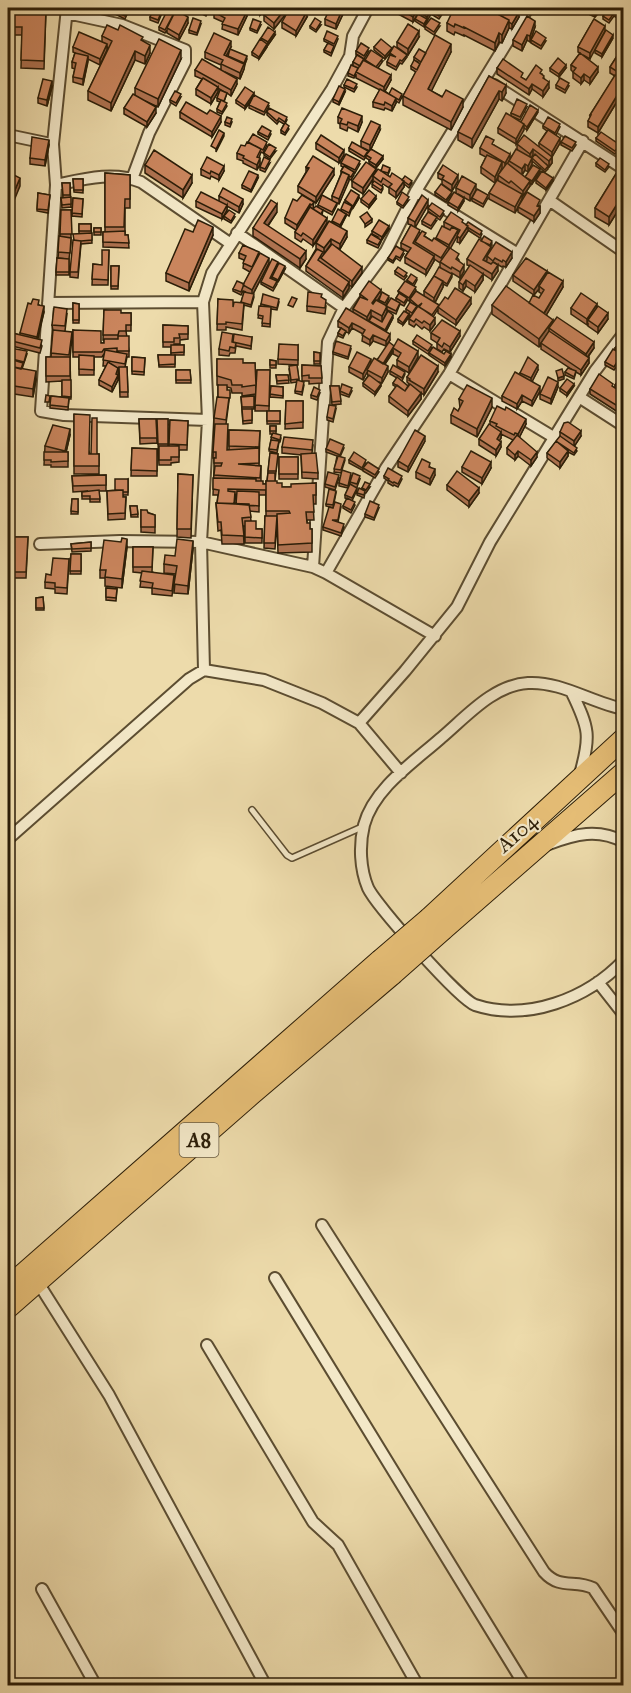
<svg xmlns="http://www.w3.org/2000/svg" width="631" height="1693" font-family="'IM FELL Great Primer',serif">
<rect width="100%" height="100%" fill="#eddbab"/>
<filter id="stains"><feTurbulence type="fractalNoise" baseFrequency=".00333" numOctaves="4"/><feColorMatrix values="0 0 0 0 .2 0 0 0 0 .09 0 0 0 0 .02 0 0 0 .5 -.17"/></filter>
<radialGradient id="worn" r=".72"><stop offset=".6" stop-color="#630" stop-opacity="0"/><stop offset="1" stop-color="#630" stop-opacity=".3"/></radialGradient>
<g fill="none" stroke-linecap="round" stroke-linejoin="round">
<defs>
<path id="lane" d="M 252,810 L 287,855 L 292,858 L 362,827"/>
<path id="street" d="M 67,8 L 53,144 L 56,185 L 41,411 L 64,415 L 208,420
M 67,13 L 122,25 L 185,50 L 185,62 L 149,133 L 132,179
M 494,85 L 624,169
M 8,135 L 46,143
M 56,185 C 84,179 113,171 141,182 L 231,244
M 416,191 L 518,254
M 549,200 L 624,252
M 237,233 L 344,308 L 386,251 L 416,191 L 528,8
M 48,303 L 203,302
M 449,374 L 555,438
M 579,397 L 624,426
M 40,544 L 120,541 L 201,542 L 313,567 L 326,573 L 435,636
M 313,567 L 328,342 L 344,308
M 326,573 L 386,468 L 449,374 L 583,141
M 204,670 L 201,542 L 208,420 L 203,302 L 212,273 L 332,89 L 350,56 L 353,36 L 368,8
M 572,693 C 589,728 591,736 580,774
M 624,709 C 592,703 561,681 528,683 C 493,685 466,717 441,738 C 414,762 374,788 364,825 C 359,845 360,869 368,888 C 376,905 459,999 475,1005 C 527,1022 587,999 624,960
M 359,723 L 405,671 L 457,607 L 490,542 L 595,371 L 624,333
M 8,839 L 189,679 L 204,670 L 264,680 L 322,703 L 359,723 L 401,773
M 549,844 C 575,834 598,828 624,842
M 598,982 L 624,1015
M 322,1225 L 544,1572 C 560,1590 575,1579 593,1588 L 624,1634
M 275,1278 L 525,1686
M 37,1281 L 109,1395 L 266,1686
M 207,1345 L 313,1522 L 338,1545 L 418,1686
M 42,1589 L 96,1686"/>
<path id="highway" d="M 429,918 L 624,738
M 443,930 L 624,772
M 8,1287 L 380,960
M 8,1308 L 251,1095 L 392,975"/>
</defs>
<use href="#lane" stroke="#5c4d31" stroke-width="8"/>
<use href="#street" stroke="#5c4d31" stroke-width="14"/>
<use href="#highway" stroke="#2c1e08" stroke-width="22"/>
<use href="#lane" stroke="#f3e8c8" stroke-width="5"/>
<use href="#street" stroke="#f3e8c8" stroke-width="10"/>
<use href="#highway" stroke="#e6be76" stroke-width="20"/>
<defs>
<path id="highway-bridge" d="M 380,960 L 429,918
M 392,975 L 443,930"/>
</defs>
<use href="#highway-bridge" stroke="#2c1e08" stroke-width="22" stroke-linecap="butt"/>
<use href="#highway-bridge" stroke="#e6be76" stroke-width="20"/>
</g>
<path fill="#ae7250" stroke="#2c1e08" stroke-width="1.5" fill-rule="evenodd" d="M 8,8 L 21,8 L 21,9 L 46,10 L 44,69 L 21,68 L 22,35 L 8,35 Z
M 164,8 L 158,23 L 150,20 L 150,17 Z
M 192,8 L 212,8 L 211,9 L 209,8 L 209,10 L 206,16 L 192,9 Z
M 246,8 L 264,8 L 260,15 Z
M 390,8 L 421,8 L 413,22 L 398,14 L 398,10 L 397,12 Z
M 422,8 L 433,8 L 431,11 L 430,11 L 431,14 L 427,19 L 427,22 L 424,27 L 415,21 L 415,19 L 419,14 L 419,12 Z
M 434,8 L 452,8 L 450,13 L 441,10 L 443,13 L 439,19 L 431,14 L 431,11 Z
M 111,9 L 129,10 L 125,19 L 111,12 Z
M 284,9 L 285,15 L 274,29 L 264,21 L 264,15 Z
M 584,9 L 601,10 L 595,17 L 584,12 Z
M 624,9 L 624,12 L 619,19 L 614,16 L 609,23 L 603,19 L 603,16 Z
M 214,12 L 247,16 L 238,35 L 222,29 L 223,22 L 214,18 Z
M 174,13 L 188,23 L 179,40 L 167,33 L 167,30 L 165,33 L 159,30 L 159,27 Z
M 343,14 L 336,29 L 325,25 L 325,19 Z
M 307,17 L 296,36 L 282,28 L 282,22 Z
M 519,17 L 512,29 L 509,28 L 502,43 L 499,42 L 495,51 L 464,35 L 464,36 L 455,32 L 454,35 L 447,31 L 447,23 Z
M 594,19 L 590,59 L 583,55 L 598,72 L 590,84 L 584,80 L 581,84 L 573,78 L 573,72 L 571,70 L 571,65 L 580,53 L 578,52 L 578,47 Z
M 201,24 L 197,35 L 189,33 L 189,30 Z
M 261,25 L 257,33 L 250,30 L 250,28 Z
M 321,25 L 316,32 L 310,28 L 310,26 Z
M 425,26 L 440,26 L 434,35 L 425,29 Z
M 535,27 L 530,42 L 527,40 L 522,51 L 513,46 L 513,40 Z
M 275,35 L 268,45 L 267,45 L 267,47 L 259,59 L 252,55 L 252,52 L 261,40 L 261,38 Z
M 102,36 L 143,41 L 150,53 L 145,64 L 135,60 L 111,111 L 88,100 L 88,91 L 109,48 L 107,47 L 107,50 L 100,65 L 88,59 L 83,85 L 73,82 L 73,77 L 75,69 L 72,68 L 72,62 L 75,53 L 73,52 L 73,47 L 102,42 Z
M 419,37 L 408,55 L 397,47 L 397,42 Z
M 613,38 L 602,57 L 595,53 L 595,50 Z
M 324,39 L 338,39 L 331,56 L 324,52 L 324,50 L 328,43 L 324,41 Z
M 531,40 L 546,41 L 541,49 L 531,43 Z
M 624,45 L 624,90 L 598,133 L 588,127 L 588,121 L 590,118 L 590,115 L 615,76 L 610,73 L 610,67 Z
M 231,47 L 226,56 L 247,59 L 244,66 L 244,69 L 240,79 L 225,72 L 237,84 L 231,96 L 227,93 L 224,102 L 227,106 L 222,114 L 217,112 L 217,109 L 220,102 L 217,101 L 217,98 L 226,93 L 218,88 L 218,92 L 211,104 L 196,95 L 196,89 L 202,79 L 195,76 L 195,70 L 221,69 L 221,65 L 205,58 L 205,52 Z
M 374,47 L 392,50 L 407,57 L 402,64 L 400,63 L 396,70 L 387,65 L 387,62 L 390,56 L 390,53 L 385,59 L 374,50 Z
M 356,51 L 369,51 L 364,59 L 356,54 Z
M 451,52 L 431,91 L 463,107 L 451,130 L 403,105 L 403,96 L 416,72 L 411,69 L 411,66 L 418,62 L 414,60 L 414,57 L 426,53 Z
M 181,59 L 158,107 L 145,101 L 156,113 L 147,127 L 124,114 L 124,108 L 135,95 L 135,88 Z
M 364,60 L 383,61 L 378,68 L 391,80 L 385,91 L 389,94 L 402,97 L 399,103 L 396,101 L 396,103 L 392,111 L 385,108 L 384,110 L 373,107 L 373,102 L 380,90 L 356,78 L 356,74 L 354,78 L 348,76 L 348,73 L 353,65 L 353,62 Z
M 497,68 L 526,80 L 542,74 L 549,88 L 543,97 L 532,89 L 529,95 L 497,74 Z
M 550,68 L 566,68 L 559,77 L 550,71 Z
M 489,76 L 506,93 L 502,101 L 499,99 L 472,148 L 458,140 L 458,132 Z
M 344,85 L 357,87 L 354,92 L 344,87 Z
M 556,85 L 569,86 L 565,93 L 556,88 Z
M 52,87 L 47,106 L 38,103 L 38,98 Z
M 345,92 L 339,105 L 333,102 L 333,99 Z
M 254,96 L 245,109 L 236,103 L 236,100 Z
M 181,97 L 176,106 L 170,102 L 170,100 Z
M 249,105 L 269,106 L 264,115 L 249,108 Z
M 527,107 L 520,120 L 511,116 L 511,113 Z
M 180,112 L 221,122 L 212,137 L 180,118 Z
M 267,112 L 287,120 L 285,124 L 289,129 L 285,135 L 281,133 L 281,130 L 284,124 L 279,121 L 277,124 L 267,115 Z
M 538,112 L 527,130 L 524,128 L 516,144 L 498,133 L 498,128 L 521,122 Z
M 338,117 L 362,122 L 358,132 L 348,127 L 347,131 L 340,128 L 340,124 L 338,123 Z
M 225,122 L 232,122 L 230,127 L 225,125 Z
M 543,126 L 560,127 L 556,135 L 560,143 L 552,157 L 552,163 L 549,167 L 547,165 L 548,169 L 545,172 L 532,161 L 532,164 L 528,172 L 525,170 L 522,175 L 525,177 L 540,172 L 532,184 L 530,183 L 530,186 L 523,196 L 522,196 L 522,199 L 540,206 L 540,213 L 534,222 L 518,212 L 518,207 L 515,213 L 489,199 L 489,193 L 498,181 L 498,176 L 495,183 L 481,173 L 481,167 L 486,157 L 480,154 L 480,148 L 494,145 L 510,158 L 517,150 L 517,144 L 539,147 L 539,143 L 547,131 L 543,128 Z
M 380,130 L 371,149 L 383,159 L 376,168 L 369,163 L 369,160 L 366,158 L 366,156 L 364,160 L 349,151 L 349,148 L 368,154 L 370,151 L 361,147 L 361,141 Z
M 8,132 L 12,139 L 9,156 L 14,160 L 11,170 L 8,169 Z
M 258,132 L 271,134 L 268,140 L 258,134 Z
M 596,138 L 620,148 L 615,154 L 596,141 Z
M 561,142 L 576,145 L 572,151 L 561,145 Z
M 316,143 L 344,155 L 339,163 L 316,149 Z
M 49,145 L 45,166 L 30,164 L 30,158 Z
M 267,145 L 263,153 L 261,152 L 259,158 L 260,164 L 257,170 L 243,163 L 243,161 L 237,159 L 237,153 L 245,146 Z
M 276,151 L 270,159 L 264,155 L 264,153 Z
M 624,159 L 624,201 L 609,225 L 595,217 L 595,208 L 621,166 L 618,164 L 618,161 Z
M 270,163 L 265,172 L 260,170 L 260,167 Z
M 341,163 L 360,164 L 355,173 L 354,172 L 354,175 L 351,180 L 349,179 L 339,204 L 337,203 L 337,205 L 332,215 L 323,210 L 322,215 L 327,223 L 313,246 L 303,239 L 301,242 L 295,238 L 295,232 L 296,230 L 285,223 L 285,218 L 314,202 L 313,209 L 318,207 L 318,205 L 332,200 L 332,196 L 341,174 L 341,171 L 343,167 L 341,166 Z
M 596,163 L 609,167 L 605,172 L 596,166 Z
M 145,165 L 192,183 L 183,198 L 145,173 Z
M 306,167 L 334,175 L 316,203 L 298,192 L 298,186 L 306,172 Z
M 201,169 L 224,171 L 219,180 L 211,176 L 210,179 L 201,175 Z
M 381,170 L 390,170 L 388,175 L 390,177 L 412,183 L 409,188 L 404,184 L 404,187 L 396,198 L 389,193 L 389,188 L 383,184 L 382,186 L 383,189 L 381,193 L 372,187 L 373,179 L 363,194 L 352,187 L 352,181 Z
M 105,173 L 130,175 L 130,208 L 125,208 L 125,235 L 128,235 L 129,248 L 103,247 L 103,232 L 105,232 Z
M 438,173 L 458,181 L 452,191 L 442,184 L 442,180 L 438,178 Z
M 258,178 L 251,192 L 242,188 L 242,185 Z
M 73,179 L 83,179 L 83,193 L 74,192 Z
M 536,180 L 553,181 L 546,190 L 536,183 Z
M 62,183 L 70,183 L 71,207 L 62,208 L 61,198 L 63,197 Z
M 456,188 L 476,190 L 470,201 L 458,194 L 464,201 L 458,211 L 448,205 L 448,202 L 456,193 Z
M 435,192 L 452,194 L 446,202 L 435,195 Z
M 38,193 L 50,195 L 48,213 L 37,211 Z
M 219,196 L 243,204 L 239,213 L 227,206 L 227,210 L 222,219 L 196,207 L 196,201 L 219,201 Z
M 73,198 L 83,199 L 82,217 L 72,216 Z
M 359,198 L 353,208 L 352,208 L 349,216 L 346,214 L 346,216 L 340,228 L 347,237 L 340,249 L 335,247 L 362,273 L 352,287 L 349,285 L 349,288 L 343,298 L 306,271 L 306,266 L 316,249 L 316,243 L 341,211 L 345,202 L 345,200 Z
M 472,198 L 488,198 L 483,207 L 472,201 Z
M 361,199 L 376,199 L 369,208 L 361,202 Z
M 409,200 L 403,208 L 397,204 L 397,202 Z
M 428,205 L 415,227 L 420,233 L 432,241 L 436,240 L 436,238 L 444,227 L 444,222 L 463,223 L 482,234 L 480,238 L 468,230 L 468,231 L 460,243 L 457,242 L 458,235 L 458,234 L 450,248 L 459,260 L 459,261 L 464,271 L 460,278 L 452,273 L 452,277 L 447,286 L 443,284 L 443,287 L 435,303 L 439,305 L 448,299 L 471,304 L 456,325 L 438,313 L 438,309 L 433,317 L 435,324 L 430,331 L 424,327 L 422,329 L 416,324 L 414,327 L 409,324 L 409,319 L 411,316 L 409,314 L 409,317 L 403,325 L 398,322 L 398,319 L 406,312 L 406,309 L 411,303 L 410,301 L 410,299 L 409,301 L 407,299 L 407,301 L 404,306 L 400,304 L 396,314 L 387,310 L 387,312 L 393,318 L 386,332 L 390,340 L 386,346 L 373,341 L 370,345 L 362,341 L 363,334 L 352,328 L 349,333 L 346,332 L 343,338 L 338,336 L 338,333 L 341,328 L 338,327 L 338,321 L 353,312 L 353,309 L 360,297 L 360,294 L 379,301 L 379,300 L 389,298 L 386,305 L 387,306 L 396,300 L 396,298 L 399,294 L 398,291 L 407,282 L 407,280 L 417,280 L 414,286 L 416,290 L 412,296 L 424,296 L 424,291 L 440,267 L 440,263 L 434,259 L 434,261 L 426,275 L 405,263 L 405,257 L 408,252 L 401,248 L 401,243 L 411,225 L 408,224 L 408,218 Z
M 428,208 L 444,214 L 440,220 L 428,211 Z
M 61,210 L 71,210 L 71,243 L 69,259 L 69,275 L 56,275 L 57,258 L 67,259 L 58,258 L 60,236 Z
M 277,212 L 268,226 L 306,259 L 300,268 L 253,236 L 253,228 Z
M 224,216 L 235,217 L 231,223 L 224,219 Z
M 437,220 L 431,229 L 422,224 L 422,221 Z
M 8,221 L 14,228 L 12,236 L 9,236 L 9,256 L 8,256 Z
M 79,224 L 91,224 L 92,243 L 81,244 L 78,278 L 70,277 L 70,272 L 79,233 Z
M 94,228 L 101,228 L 101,235 L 94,235 Z
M 389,229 L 381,240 L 381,242 L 378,248 L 367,243 L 367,240 L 378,237 L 372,234 L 372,231 Z
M 193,232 L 213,235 L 189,291 L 166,281 L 166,273 Z
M 481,241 L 492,243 L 490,247 L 491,250 L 512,258 L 506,267 L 503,266 L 502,267 L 495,263 L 498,271 L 492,280 L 483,274 L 483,280 L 475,292 L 466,286 L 463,291 L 459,288 L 459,282 L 470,266 L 467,265 L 467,259 Z
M 109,250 L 108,285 L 92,285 L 93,264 L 102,265 Z
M 239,253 L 259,256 L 269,263 L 253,294 L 254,297 L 251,307 L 244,305 L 242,330 L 226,327 L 226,330 L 217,330 L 218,299 L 233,306 L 241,303 L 244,292 L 246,292 L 243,291 L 241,295 L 233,291 L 233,289 L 244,284 L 250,272 L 243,268 L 244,260 L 239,258 Z
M 404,254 L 400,261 L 396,258 L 393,263 L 388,260 L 388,258 Z
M 278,265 L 271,278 L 272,279 L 272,277 L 285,269 L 278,282 L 277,282 L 277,284 L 273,291 L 261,284 L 261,282 Z
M 111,266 L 119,266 L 118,289 L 111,289 Z
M 395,271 L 407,276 L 404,280 L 395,274 Z
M 547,274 L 563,287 L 546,315 L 553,323 L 594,348 L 588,357 L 589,363 L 581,375 L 576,372 L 574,379 L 565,375 L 565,372 L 571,369 L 541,349 L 541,345 L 539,347 L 492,314 L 492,305 L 529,303 L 539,298 L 542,294 L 539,292 L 539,289 L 534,295 L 513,281 L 513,275 Z
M 279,302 L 277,310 L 271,309 L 270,327 L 262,326 L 263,319 L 258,318 L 261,304 Z
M 73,303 L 79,304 L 79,323 L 73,323 Z
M 39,305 L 44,312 L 37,339 L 42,346 L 40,353 L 8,345 L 8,332 L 20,335 L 20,333 Z
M 307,306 L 326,306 L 325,314 L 307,311 Z
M 571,308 L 597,308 L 608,319 L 598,333 L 588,326 L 588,323 L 587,325 L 571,314 Z
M 104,310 L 121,313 L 131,313 L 131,331 L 126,331 L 129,351 L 129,357 L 127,357 L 125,367 L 127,367 L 128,397 L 120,397 L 119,369 L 118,369 L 118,380 L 112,392 L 99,385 L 99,380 L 106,366 L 103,366 L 104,354 L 102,357 L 94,357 L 94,375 L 79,375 L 79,357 L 73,357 L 73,330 L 101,343 L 104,343 L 104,340 L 103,340 Z
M 67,314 L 65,331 L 72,337 L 70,359 L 71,399 L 69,399 L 68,410 L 50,408 L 51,396 L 62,397 L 62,381 L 46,382 L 46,357 L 51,357 L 53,331 L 52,325 Z
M 163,325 L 188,326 L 188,339 L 180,340 L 180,344 L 174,344 L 174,345 L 184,345 L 184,355 L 175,355 L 175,367 L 159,367 L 158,355 L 171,355 L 171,347 L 163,347 Z
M 431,333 L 460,336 L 450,352 L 444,349 L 442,352 L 437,349 L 437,343 L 431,339 Z
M 252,337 L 251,349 L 236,346 L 235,353 L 230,353 L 229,356 L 219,355 L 219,349 L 232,342 Z
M 624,338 L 624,349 L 620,353 L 622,355 L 624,353 L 624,372 L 617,367 L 617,366 L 614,370 L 605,365 L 605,362 L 615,351 L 615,348 Z
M 413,341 L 432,348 L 428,354 L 413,344 Z
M 298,345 L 298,365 L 278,364 L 278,359 Z
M 394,346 L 418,357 L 409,373 L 397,366 L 397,360 L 399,357 L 393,354 L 393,352 L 385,364 L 388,372 L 382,383 L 379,382 L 381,386 L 375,395 L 363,386 L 363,383 L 368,376 L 367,371 L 363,380 L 349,372 L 349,367 L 371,364 Z
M 351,349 L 348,359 L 333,354 L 333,352 Z
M 314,352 L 320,353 L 320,364 L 314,364 Z
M 429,353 L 444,354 L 451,357 L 445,366 L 429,355 Z
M 27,354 L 22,369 L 36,379 L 33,397 L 8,393 L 8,366 L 9,367 L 10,361 L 8,361 L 8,358 Z
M 132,357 L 145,358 L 144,375 L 132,374 Z
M 217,359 L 243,363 L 255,363 L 256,394 L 242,396 L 242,393 L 232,393 L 231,388 L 227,387 L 227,390 L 230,393 L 226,424 L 227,450 L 229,450 L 229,430 L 260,431 L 259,465 L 261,466 L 261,481 L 263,484 L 266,484 L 266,495 L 259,495 L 259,512 L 250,511 L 251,521 L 256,529 L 262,529 L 262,543 L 245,543 L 245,526 L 243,526 L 244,544 L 222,544 L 221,530 L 218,531 L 216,503 L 217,503 L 218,495 L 213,495 L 214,469 L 214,458 L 216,458 L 213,458 L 214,418 L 218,397 L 218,385 L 217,385 ZM 235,494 L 236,495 L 236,504 L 234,504 Z
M 270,360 L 276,361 L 276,368 L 270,368 Z
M 297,365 L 299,381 L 304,385 L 302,395 L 295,393 L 297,382 L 291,383 L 289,369 Z
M 302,365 L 321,366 L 322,383 L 309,384 L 309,381 L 302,381 Z
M 176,370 L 190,370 L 191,383 L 176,383 Z
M 257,370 L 270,370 L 269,411 L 280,411 L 280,424 L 267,424 L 267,411 L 255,411 Z
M 538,370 L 532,381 L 540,391 L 532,406 L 522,401 L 517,409 L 502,401 L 502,396 L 520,374 L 520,373 Z
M 390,371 L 405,374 L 402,381 L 408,386 L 409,384 L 407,382 L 407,377 L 438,372 L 424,395 L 421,393 L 421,399 L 408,416 L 389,402 L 389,396 L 396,387 L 393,385 L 393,383 L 397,378 L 390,374 Z
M 624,374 L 624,416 L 590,394 L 590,389 L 613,387 L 615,388 L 615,385 Z
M 276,375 L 288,375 L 289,383 L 277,384 Z
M 271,386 L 283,387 L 283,398 L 270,397 Z
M 330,386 L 339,386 L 341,404 L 332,405 Z
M 574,386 L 567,396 L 560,391 L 560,388 Z
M 558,387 L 551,404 L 540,399 L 540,394 Z
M 340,391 L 352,391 L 349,397 L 340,394 Z
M 320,393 L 317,400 L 311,398 L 311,395 Z
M 254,396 L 254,409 L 252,409 L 252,423 L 243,424 L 241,397 Z
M 459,399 L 492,407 L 477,437 L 451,423 L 451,415 L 458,411 L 460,408 Z
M 286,401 L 303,401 L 303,428 L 285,429 Z
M 336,409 L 333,422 L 327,420 L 327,417 Z
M 74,414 L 90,454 L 99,454 L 99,474 L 74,474 Z
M 139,419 L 156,419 L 157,443 L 140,444 Z
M 157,419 L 168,419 L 168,446 L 169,446 L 170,420 L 188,421 L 187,450 L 179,450 L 179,462 L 171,463 L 171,465 L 159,465 Z
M 490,421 L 526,424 L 519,438 L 537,457 L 531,466 L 518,456 L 515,460 L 507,454 L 507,448 L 513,440 L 501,434 L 501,438 L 499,441 L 501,447 L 496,456 L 479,445 L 479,439 L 490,425 Z
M 270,426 L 276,426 L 276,434 L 281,438 L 280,442 L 279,442 L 277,453 L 269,451 L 272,434 L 270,434 Z
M 560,432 L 581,436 L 574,446 L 577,451 L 574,455 L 568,452 L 568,456 L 560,468 L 547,458 L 547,453 L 560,437 Z
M 70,435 L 66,452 L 68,452 L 68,467 L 51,467 L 51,465 L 44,465 L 45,446 Z
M 425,441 L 408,472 L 398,467 L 398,461 Z
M 313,445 L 312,453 L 318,473 L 318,479 L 302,478 L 301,455 L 282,453 L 282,447 Z
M 132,448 L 157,449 L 157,476 L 131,476 Z
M 344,448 L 340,457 L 345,460 L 341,473 L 334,472 L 337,456 L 326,452 L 326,449 Z
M 270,453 L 278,454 L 275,481 L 282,487 L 291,487 L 316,483 L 316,504 L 313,504 L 314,520 L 307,520 L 307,523 L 310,529 L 312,529 L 312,552 L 278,553 L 277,522 L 275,549 L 264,548 L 265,516 L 266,516 L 266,481 L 267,481 Z
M 279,457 L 298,457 L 298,479 L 279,479 Z
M 349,460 L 366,463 L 362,470 L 349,463 Z
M 430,467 L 435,475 L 430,485 L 416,478 L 416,472 Z
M 462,467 L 491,468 L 482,484 L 462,472 Z
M 363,468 L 379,472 L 375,478 L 363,471 Z
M 178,474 L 193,475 L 191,538 L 177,537 Z
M 106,475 L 106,491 L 99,491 L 100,502 L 90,502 L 90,499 L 82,499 L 82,492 L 88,491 L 73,492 L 72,476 Z
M 351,476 L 348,488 L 339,486 L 339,483 Z
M 384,476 L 402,479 L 398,487 L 394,485 L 393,486 L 388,483 L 388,481 L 384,478 Z
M 339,478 L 335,490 L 325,487 L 325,484 Z
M 128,479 L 128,495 L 123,495 L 123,497 L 126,497 L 125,519 L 108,520 L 107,491 L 115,490 Z
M 360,479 L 357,487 L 357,490 L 352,501 L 355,505 L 351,513 L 343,508 L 343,506 L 347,499 L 345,498 L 345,495 L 350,484 L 350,482 Z
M 447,485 L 479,493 L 469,507 L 447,490 Z
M 370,487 L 366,493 L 365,493 L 364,498 L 357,495 L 357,493 L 362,490 L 362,488 Z
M 336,493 L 333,508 L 326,506 L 326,504 Z
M 72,499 L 78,499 L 78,514 L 71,514 Z
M 130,506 L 137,506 L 138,517 L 131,517 Z
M 341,507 L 338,522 L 344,527 L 341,536 L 323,530 L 323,527 L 333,508 Z
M 379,508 L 374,520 L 365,517 L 365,514 Z
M 141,510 L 155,515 L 155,533 L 141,532 Z
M 8,537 L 28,537 L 26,578 L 8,578 Z
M 91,542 L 91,551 L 72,552 L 71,544 Z
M 127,547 L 122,588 L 105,586 L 105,578 L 100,578 L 100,570 Z
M 133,547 L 153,547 L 152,572 L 174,580 L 172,596 L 152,594 L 152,588 L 140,587 L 142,573 L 133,572 Z
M 193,549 L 188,594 L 174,593 L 176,574 L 164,573 L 164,564 L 175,556 Z
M 71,554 L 81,554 L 81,574 L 70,574 Z
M 69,559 L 67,594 L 55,593 L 55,589 L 45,588 L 45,582 L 51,575 Z
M 106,588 L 117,589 L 116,601 L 106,600 Z
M 43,597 L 44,610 L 36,610 L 36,598 Z"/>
<path fill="#8d5d41" stroke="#2c1e08" stroke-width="1.5" d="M 261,8 L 264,8 L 260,15 L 260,9 Z
M 343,8 L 343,14 L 336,29 L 336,24 Z
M 418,8 L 421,8 L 413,22 L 413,17 Z
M 601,8 L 601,10 L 595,17 L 595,15 Z
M 285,9 L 285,15 L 274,29 L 274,23 Z
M 247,11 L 247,16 L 238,35 L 238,29 Z
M 307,11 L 307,17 L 296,36 L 296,31 Z
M 431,11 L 431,14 L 424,27 L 424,24 L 427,20 L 427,17 Z
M 519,12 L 519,17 L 512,29 L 512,24 Z
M 188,17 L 188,23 L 179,40 L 179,35 Z
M 509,20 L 509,28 L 502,43 L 502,35 Z
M 535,21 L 535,27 L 530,42 L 530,36 Z
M 605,26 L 605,31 L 590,59 L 590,53 Z
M 419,31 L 419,37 L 408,55 L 408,49 Z
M 275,32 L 275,35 L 268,45 L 268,42 Z
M 499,33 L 499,42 L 495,51 L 495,43 Z
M 527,35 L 527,40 L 522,51 L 522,45 Z
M 613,35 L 613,38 L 602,57 L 602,54 Z
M 231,41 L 231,47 L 224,60 L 224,55 Z
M 107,44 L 107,50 L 100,65 L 100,59 Z
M 267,44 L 267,47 L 259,59 L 259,57 Z
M 451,44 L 451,52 L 428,98 L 428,89 Z
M 150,45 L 150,53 L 145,64 L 145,56 Z
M 392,48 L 392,51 L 385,59 L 385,56 Z
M 181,50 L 181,59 L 158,107 L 158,99 Z
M 135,51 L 135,60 L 111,111 L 111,103 Z
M 88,56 L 88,62 L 83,85 L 83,79 Z
M 247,56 L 244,69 L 240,79 L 240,73 Z
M 566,65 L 566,68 L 559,77 L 559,74 Z
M 598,67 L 598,72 L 590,84 L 590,78 Z
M 584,74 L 584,80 L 581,84 L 581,78 Z
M 391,75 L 391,80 L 384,93 L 384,87 Z
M 237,79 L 237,84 L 231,96 L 231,90 Z
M 52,81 L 52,87 L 47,106 L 47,100 Z
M 549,82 L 549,88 L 543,97 L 543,91 Z
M 532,84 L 532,89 L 529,95 L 529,89 Z
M 624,84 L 624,90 L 598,133 L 598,127 Z
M 506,85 L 506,93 L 502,101 L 502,92 Z
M 218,87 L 218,92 L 211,104 L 211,98 Z
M 345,89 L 345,92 L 339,105 L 339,102 Z
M 499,91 L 499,99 L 472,148 L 472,139 Z
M 254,93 L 254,96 L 245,109 L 245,106 Z
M 396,98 L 396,103 L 392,111 L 392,106 Z
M 463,99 L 463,107 L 451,130 L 451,122 Z
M 156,107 L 156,113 L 147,127 L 147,122 Z
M 538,110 L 538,112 L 527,130 L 527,127 Z
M 221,116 L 221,122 L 212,137 L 212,132 Z
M 362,116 L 362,122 L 358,132 L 358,126 Z
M 524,124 L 524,130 L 516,144 L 516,139 Z
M 380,125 L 380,130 L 370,151 L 370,145 Z
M 12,133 L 12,139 L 9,156 L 9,150 Z
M 224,133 L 224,136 L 216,152 L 216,149 Z
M 560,138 L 560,143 L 552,157 L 552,163 L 549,167 L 549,161 L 552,157 L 552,152 Z
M 49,140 L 49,145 L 45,166 L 45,160 Z
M 533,149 L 533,155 L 530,160 L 530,154 Z
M 344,150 L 344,155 L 339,163 L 339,158 Z
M 510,154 L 510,159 L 505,168 L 505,163 Z
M 383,156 L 383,159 L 376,168 L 376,165 Z
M 260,158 L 260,164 L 257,170 L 257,165 Z
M 532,158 L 532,164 L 528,172 L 528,166 Z
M 502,162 L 502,168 L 495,183 L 495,177 Z
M 525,164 L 525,170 L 522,175 L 522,169 Z
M 224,166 L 224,171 L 219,180 L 219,175 Z
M 334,169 L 334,175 L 316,203 L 316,197 Z
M 376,169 L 376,175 L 373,176 L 373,179 L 363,194 L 363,188 Z
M 540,169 L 540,172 L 532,184 L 532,181 Z
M 192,175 L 192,183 L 183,198 L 183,190 Z
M 258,175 L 258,178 L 251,192 L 251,190 Z
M 349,175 L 349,181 L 339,204 L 339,199 Z
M 458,175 L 458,181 L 452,191 L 452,185 Z
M 20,178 L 20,186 L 8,215 L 8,206 Z
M 553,178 L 553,181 L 546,190 L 546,188 Z
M 404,181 L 404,187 L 396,198 L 396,192 Z
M 530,181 L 530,186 L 523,196 L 523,191 Z
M 476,184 L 476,190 L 470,201 L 470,195 Z
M 624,193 L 624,201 L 609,225 L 609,217 Z
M 522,194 L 522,199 L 515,213 L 515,207 Z
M 359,195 L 359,198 L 353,208 L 353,206 Z
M 376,196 L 376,199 L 369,208 L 369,205 Z
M 464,198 L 464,201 L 458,211 L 458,208 Z
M 243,199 L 243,204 L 239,213 L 239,207 Z
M 428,200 L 428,205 L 415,228 L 415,222 Z
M 277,204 L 277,212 L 264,231 L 264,223 Z
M 310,204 L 310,210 L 297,231 L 297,225 Z
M 227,205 L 227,210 L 222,219 L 222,214 Z
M 540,207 L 540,213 L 534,222 L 534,216 Z
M 346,214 L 346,216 L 340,228 L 340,225 Z
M 327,218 L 327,223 L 313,246 L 313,240 Z
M 372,219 L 372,222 L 365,227 L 365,224 Z
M 389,226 L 389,229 L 382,240 L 382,237 Z
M 468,226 L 468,231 L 460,243 L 460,238 Z
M 213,227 L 213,235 L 189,291 L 189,283 Z
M 458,230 L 458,235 L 449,251 L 449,245 Z
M 347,231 L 347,237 L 340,249 L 340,244 Z
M 331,239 L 331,244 L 324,254 L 324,248 Z
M 491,247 L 491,253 L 487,256 L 487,260 L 483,265 L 483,260 Z
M 306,251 L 306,259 L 300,268 L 300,259 Z
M 512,252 L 512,258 L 506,267 L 506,262 Z
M 434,256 L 434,261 L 426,275 L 426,270 Z
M 269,258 L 269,263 L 252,296 L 252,290 Z
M 464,265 L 464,271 L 460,278 L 460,272 Z
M 498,265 L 498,271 L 492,280 L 492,274 Z
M 285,266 L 285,269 L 278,282 L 278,280 Z
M 362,267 L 362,273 L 352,287 L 352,281 Z
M 547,271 L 547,277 L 539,286 L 539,289 L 534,295 L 534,290 Z
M 483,274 L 483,280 L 475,292 L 475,286 Z
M 466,280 L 466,286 L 463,291 L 463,285 Z
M 443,281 L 443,287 L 434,304 L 434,298 Z
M 563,281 L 563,287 L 544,319 L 544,314 Z
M 349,282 L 349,288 L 343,298 L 343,292 Z
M 381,290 L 381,295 L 372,309 L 372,303 Z
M 471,298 L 471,304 L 456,325 L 456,320 Z
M 597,304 L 597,309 L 588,320 L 587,325 L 587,319 Z
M 44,306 L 44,312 L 37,343 L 37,337 Z
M 387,306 L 387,312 L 382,322 L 382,316 Z
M 371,310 L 371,316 L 367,323 L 367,317 Z
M 608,313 L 608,319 L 598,333 L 598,327 Z
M 409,314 L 409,317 L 403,325 L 403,323 Z
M 393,315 L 393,318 L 385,333 L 385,330 Z
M 435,318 L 435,324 L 430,331 L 430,325 Z
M 553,320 L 553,328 L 549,328 L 549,333 L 541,343 L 539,347 L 539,339 Z
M 352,323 L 352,328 L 349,333 L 349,328 Z
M 460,331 L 460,336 L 450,352 L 450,347 Z
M 390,334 L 390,340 L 386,346 L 386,341 Z
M 373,335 L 373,341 L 370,345 L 370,340 Z
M 594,342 L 594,348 L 586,359 L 586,354 Z
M 393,349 L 393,352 L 383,367 L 383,365 Z
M 418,351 L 418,357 L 409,373 L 409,367 Z
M 451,354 L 451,357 L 445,366 L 445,363 Z
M 589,358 L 589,363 L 581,375 L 581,370 Z
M 371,359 L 371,365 L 363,380 L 363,374 Z
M 538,365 L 538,370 L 531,384 L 531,378 Z
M 388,366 L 388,372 L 382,383 L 382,378 Z
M 438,366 L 438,372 L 424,395 L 424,389 Z
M 36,371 L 36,379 L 33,397 L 33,389 Z
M 118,375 L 118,380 L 112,392 L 112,387 Z
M 564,376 L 564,379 L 558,381 L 558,378 Z
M 558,382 L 558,387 L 551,404 L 551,399 Z
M 381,384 L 381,386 L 375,395 L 375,392 Z
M 574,384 L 574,386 L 567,396 L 567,393 Z
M 540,386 L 540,391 L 532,406 L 532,401 Z
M 421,393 L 421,399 L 408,416 L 408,411 Z
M 522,395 L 522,401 L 517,409 L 517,404 Z
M 492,398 L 492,407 L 477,437 L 477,429 Z
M 526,419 L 526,424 L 518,440 L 518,434 Z
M 70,429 L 70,435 L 65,457 L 65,451 Z
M 581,431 L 581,436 L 574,447 L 574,441 Z
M 501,432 L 501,438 L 497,445 L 497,439 Z
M 425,436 L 425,441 L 408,472 L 408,467 Z
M 501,442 L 501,447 L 496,456 L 496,450 Z
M 518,451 L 518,456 L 515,460 L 515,455 Z
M 568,451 L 568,456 L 560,468 L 560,462 Z
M 537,452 L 537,457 L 531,466 L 531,460 Z
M 491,462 L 491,468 L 482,484 L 482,478 Z
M 435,469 L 435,475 L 430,485 L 430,479 Z
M 479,488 L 479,493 L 469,507 L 469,501 Z
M 127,539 L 127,547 L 122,588 L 122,579 Z
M 193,541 L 193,549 L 188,594 L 188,586 Z"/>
<path fill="#ca855d" stroke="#2c1e08" stroke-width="1.5" d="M 111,8 L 129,8 L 125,16 L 111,9 Z
M 154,8 L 163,8 L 158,20 L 150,17 Z
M 194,8 L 208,8 L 206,13 Z
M 216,8 L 241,8 L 247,11 L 238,29 L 222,24 L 225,18 L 214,12 Z
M 270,8 L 283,8 L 285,9 L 274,23 L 264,15 Z
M 290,8 L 300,8 L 307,11 L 296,31 L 282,22 Z
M 330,8 L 343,8 L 336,24 L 325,19 Z
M 398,8 L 418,8 L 413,17 Z
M 422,8 L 425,8 L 431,11 L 427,17 L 419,12 Z
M 434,8 L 438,8 L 443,10 L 439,16 L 431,11 Z
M 454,8 L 486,8 L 509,20 L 502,35 L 499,33 L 495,43 L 464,27 L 464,28 L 455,24 L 454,27 L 447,23 Z
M 486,8 L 513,8 L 519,12 L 512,24 L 509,22 L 509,20 Z
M 585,8 L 600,8 L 595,15 L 584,9 Z
M 609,8 L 622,8 L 624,9 L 619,17 L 614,13 L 609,20 L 603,16 Z
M 8,9 L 46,10 L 44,61 L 21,60 L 22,27 L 8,27 Z
M 168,9 L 174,13 L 165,30 L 159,27 Z
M 176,10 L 188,17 L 179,35 L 167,28 Z
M 418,14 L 427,19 L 424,24 L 415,19 Z
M 527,16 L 535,21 L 530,36 L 527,35 L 522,45 L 513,40 Z
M 193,18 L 201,21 L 197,33 L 189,30 Z
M 315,18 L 321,22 L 316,30 L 310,26 Z
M 431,18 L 440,23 L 434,32 L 425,26 Z
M 253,19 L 261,22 L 257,31 L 250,28 Z
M 594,19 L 605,26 L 590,53 L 578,47 Z
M 408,24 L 419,31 L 408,49 L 397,42 Z
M 107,25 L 118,30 L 120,25 L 143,37 L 141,40 L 150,45 L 145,56 L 135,51 L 111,103 L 88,91 L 112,41 L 102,36 Z
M 268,27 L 275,32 L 268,42 L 261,38 Z
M 606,30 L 613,35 L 602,54 L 595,50 Z
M 327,31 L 338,36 L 334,44 L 324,39 Z
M 536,31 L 546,38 L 541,46 L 531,40 Z
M 79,32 L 107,44 L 100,59 L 73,47 Z
M 214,33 L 231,41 L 224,55 L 244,64 L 240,73 L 221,64 L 223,60 L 205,52 Z
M 435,35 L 451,44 L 428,89 L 442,97 L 446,90 L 463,99 L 451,122 L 403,96 Z
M 159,39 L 181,50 L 158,99 L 135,88 Z
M 260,39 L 267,44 L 259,57 L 252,52 Z
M 381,39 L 392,48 L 385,56 L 374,47 Z
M 328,43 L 334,46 L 331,53 L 324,50 Z
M 361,43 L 369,48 L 364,56 L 356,51 Z
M 624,45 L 624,76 L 610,67 Z
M 394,46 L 407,55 L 402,61 L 400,60 L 396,67 L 387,62 L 390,55 L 396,57 L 390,53 Z
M 230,49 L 247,56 L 244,63 L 228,56 Z
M 419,49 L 426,53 L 421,62 L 414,57 Z
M 371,50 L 383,58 L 376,67 L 365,60 Z
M 75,53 L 88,56 L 83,79 L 73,77 L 76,63 L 72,62 Z
M 580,53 L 598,67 L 590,78 L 584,74 L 581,78 L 573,72 L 576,68 L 571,65 Z
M 357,55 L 364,59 L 360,66 L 353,62 Z
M 558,58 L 566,65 L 559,74 L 550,68 Z
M 202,59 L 237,79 L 231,90 L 195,70 Z
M 503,59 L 523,73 L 521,77 L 526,80 L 536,65 L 542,70 L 540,73 L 544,76 L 543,78 L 549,82 L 543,91 L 532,84 L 529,89 L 497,68 Z
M 363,60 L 391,75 L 384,87 L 356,72 Z
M 414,60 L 420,64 L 417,70 L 411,66 Z
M 351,65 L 358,68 L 354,76 L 348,73 Z
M 615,75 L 624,80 L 624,84 L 598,127 L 588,121 L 591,115 L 590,115 Z
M 489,76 L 506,85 L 502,92 L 499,91 L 472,139 L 458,132 Z
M 203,78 L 218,87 L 211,98 L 196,89 Z
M 560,78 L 569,83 L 565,90 L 556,85 Z
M 43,79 L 52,81 L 47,100 L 38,98 Z
M 347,79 L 357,84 L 354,89 L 344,85 Z
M 339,86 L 345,89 L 339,102 L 333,99 Z
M 245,87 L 254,93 L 245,106 L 236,100 Z
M 392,88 L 402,94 L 399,100 L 389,94 Z
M 380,89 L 396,98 L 392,106 L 385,102 L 384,105 L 373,102 Z
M 220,90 L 227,93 L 224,101 L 221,100 L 227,103 L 222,112 L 217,109 L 221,100 L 217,98 Z
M 175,91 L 181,94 L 176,103 L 170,100 Z
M 133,94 L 156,107 L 147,122 L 124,108 Z
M 254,95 L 269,103 L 264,112 L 249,105 Z
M 517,99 L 527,104 L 520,117 L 511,113 Z
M 186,102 L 207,114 L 210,110 L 221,116 L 212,132 L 180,112 Z
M 530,105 L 538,110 L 527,127 L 521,122 Z
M 269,108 L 287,117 L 285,122 L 279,118 L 277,121 L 267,112 Z
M 342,108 L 362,116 L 358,126 L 348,122 L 347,125 L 340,123 L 342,119 L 338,117 Z
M 506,113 L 524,124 L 516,139 L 498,128 Z
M 227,117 L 232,119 L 230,124 L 225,122 Z
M 548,117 L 560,124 L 555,133 L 543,126 Z
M 371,121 L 380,125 L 370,145 L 361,141 Z
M 285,123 L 289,126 L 285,133 L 281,130 Z
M 262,126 L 271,131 L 268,137 L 258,132 Z
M 219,130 L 224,133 L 216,149 L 211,146 Z
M 548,130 L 560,138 L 552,152 L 539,143 Z
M 8,132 L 12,133 L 9,150 L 8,150 Z
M 601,132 L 620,145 L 615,151 L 596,138 Z
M 253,134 L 267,142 L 263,150 L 248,142 Z
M 321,135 L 344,150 L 339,158 L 316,143 Z
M 524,135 L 552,157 L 549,161 L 533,149 L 530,154 L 517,144 Z
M 486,136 L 494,140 L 492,144 L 510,154 L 505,163 L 480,148 Z
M 565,136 L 576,142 L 572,148 L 561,142 Z
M 32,137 L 49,140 L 45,160 L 30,158 Z
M 247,142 L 261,149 L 257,157 L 260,158 L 257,165 L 243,158 L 244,156 L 237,153 L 241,145 L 245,146 Z
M 352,142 L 368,151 L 364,157 L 349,148 Z
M 269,144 L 276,148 L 270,157 L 264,153 Z
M 371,149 L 383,156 L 376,165 L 369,161 L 371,158 L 366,155 Z
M 516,149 L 532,158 L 528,166 L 525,164 L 522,169 L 509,161 Z
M 154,150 L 192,175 L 183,190 L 145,165 Z
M 346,154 L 360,161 L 355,170 L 341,163 Z
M 535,154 L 548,166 L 545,170 L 532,158 Z
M 8,155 L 14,157 L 11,167 L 8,166 Z
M 487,155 L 502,162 L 495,177 L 481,167 Z
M 313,156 L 334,169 L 316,197 L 298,186 L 309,168 L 306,167 Z
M 207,157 L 224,166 L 219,175 L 211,171 L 210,174 L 201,169 Z
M 264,157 L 270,160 L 265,169 L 260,167 Z
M 620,157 L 624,159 L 624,165 L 618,161 Z
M 600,158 L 609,164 L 605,170 L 596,163 Z
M 366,162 L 376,169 L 363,188 L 352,181 Z
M 507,163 L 530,181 L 523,191 L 511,181 L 509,183 L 498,175 Z
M 622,164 L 624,165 L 624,193 L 609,217 L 595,208 Z
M 383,165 L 390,168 L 388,173 L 381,171 Z
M 443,165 L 458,175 L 452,185 L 442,179 L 444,176 L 438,173 Z
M 533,165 L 540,169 L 532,181 L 525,177 Z
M 344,166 L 354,172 L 351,177 L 349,176 L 349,175 L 341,171 Z
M 378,169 L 390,177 L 392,173 L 404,181 L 396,192 L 389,187 L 392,184 L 383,178 L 381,182 L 373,176 Z
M 249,171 L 258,175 L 251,190 L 242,185 Z
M 542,171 L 553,178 L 546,188 L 536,180 Z
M 8,172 L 20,178 L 8,206 Z
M 342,172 L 349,175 L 339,199 L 332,196 Z
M 105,173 L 130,175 L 130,199 L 125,199 L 124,227 L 105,227 Z
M 405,176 L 412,181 L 409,185 L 402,180 Z
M 462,176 L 476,184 L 470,195 L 456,188 Z
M 73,179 L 83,179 L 83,190 L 74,190 Z
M 497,180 L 522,194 L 515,207 L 489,193 Z
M 374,181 L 383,187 L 381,190 L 372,184 Z
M 62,183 L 70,183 L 70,195 L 63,195 Z
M 441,184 L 452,192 L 446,200 L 435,192 Z
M 223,188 L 243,199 L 239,207 L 219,196 Z
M 477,189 L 488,195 L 483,204 L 472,198 Z
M 351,190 L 359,195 L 353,206 L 345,200 Z
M 369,190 L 376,196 L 369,205 L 361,199 Z
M 201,192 L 227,205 L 222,214 L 196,201 Z
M 402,192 L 409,197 L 403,206 L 397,202 Z
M 454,192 L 464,198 L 458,208 L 448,202 Z
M 527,192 L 540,200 L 537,206 L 540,207 L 534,216 L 518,207 Z
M 38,193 L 50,195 L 48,210 L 37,209 Z
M 302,195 L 314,202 L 312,205 L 310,204 L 297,225 L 285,218 L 293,199 L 297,201 Z
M 322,195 L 337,203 L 332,212 L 318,205 Z
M 422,195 L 428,200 L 415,222 L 408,218 Z
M 71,197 L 71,204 L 62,205 L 61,198 Z
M 73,198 L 83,199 L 82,214 L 72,213 Z
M 271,200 L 277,204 L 264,223 L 306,251 L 300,259 L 253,228 Z
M 344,202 L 352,206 L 349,213 L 341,209 Z
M 432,203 L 444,211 L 440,217 L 428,208 Z
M 316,206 L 323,210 L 321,214 L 313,209 Z
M 310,207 L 327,218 L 313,240 L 303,233 L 301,236 L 295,232 Z
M 338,209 L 346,214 L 340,225 L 332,221 Z
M 61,210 L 71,210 L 72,234 L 60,234 Z
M 229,210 L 235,214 L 231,221 L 224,216 Z
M 367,212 L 372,219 L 365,224 L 360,217 Z
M 428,212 L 437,217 L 431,226 L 422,221 Z
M 451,212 L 463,220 L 462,222 L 468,226 L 460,238 L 457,236 L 460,230 L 444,222 Z
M 198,220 L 213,227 L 189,283 L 166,273 L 185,229 L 193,232 Z
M 379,220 L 389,226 L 382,237 L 372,231 Z
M 8,221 L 14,222 L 12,231 L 8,230 Z
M 329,221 L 347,231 L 340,244 L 331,239 L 324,248 L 316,243 Z
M 468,222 L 482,231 L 480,235 L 467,227 L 468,226 L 466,225 Z
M 79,224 L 91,224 L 91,231 L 79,231 Z
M 411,225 L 420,230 L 413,243 L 434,256 L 426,270 L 405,257 L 411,248 L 401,243 Z
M 442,226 L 450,230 L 452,227 L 458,230 L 449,245 L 436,238 Z
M 94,228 L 101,228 L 101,232 L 94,232 Z
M 125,231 L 125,235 L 128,235 L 129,243 L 103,242 L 103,232 Z
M 422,231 L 426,233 L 424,236 L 432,241 L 434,238 L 448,247 L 441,258 L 415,242 Z
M 8,232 L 9,232 L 9,251 L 8,250 Z
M 92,233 L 92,240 L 81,241 L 74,240 L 73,234 Z
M 371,234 L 381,240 L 378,245 L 367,240 Z
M 59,236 L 71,238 L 70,253 L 58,252 Z
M 484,236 L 492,241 L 490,245 L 481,241 Z
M 479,239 L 491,247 L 483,260 L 491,264 L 493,262 L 498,265 L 492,274 L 467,259 Z
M 73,240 L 81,241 L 78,272 L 70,272 Z
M 496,242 L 512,252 L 506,262 L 503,260 L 502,262 L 495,258 L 493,261 L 487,256 Z
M 332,244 L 362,267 L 352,281 L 321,258 Z
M 243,245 L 259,252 L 252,267 L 243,263 L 246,256 L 239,253 Z
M 396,246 L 404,251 L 400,258 L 396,256 L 393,261 L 388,258 Z
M 450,248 L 459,254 L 456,259 L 464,265 L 460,272 L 452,267 L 451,269 L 440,262 Z
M 317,249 L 323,252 L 318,260 L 349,282 L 343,292 L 306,266 Z
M 102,250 L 109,250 L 108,280 L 92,279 L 93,264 L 102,265 Z
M 260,253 L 269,258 L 252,290 L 243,285 Z
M 57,258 L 69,259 L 69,272 L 56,272 Z
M 526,258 L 547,271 L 534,290 L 513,275 Z
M 272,259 L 278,262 L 270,278 L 277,281 L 273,288 L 261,282 Z
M 279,263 L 285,266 L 278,280 L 272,277 Z
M 470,265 L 483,274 L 475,286 L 466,280 L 463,285 L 459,282 Z
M 111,266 L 119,266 L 118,286 L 111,286 Z
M 398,267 L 407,273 L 404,277 L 395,271 Z
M 439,267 L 452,274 L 447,284 L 434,276 Z
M 548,272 L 563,281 L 544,313 L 529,303 L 533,295 L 539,298 L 544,290 L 539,286 Z
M 411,274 L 417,278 L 413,284 L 407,280 Z
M 434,276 L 443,281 L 434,298 L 424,291 Z
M 237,281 L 244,284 L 241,292 L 233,289 Z
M 369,281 L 381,290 L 372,303 L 373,304 L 376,300 L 387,306 L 382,316 L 371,310 L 367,317 L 353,309 L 360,297 L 368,300 L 360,294 Z
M 405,281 L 416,287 L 409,298 L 398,291 Z
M 506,286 L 553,320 L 539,339 L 492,305 Z
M 455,288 L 471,298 L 456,320 L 438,307 L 445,297 L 448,299 Z
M 416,291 L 439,305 L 432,315 L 419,307 L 422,303 L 418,306 L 410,299 Z
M 244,292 L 254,294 L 251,305 L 241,302 Z
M 308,292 L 322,294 L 321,297 L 326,300 L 325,308 L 307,306 Z
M 382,292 L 389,296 L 385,303 L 379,300 Z
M 399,293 L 407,298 L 404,303 L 396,298 Z
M 581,293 L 597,304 L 587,319 L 571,308 Z
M 263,294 L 279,299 L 277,308 L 261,304 Z
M 292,297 L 297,299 L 293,307 L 288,305 Z
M 391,298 L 400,303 L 396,311 L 386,306 Z
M 33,299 L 39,300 L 38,305 L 44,306 L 37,337 L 20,333 L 28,303 L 31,304 Z
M 218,299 L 233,300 L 233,307 L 234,302 L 244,303 L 242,324 L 226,322 L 226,324 L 217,324 Z
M 8,301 L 11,301 L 11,307 L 8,308 Z
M 410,302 L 417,306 L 412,313 L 406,309 Z
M 73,303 L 79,304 L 79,320 L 73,320 Z
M 259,306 L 271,307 L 270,324 L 262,323 L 263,316 L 258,315 Z
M 418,306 L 435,318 L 430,325 L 424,321 L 422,323 L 416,319 L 414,322 L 409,319 Z
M 598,306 L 608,313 L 598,327 L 588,320 Z
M 54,307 L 67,309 L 65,326 L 52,325 Z
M 346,308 L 390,334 L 386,341 L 373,335 L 370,340 L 362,335 L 365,330 L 360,327 L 352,323 L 349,328 L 338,321 Z
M 104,310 L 121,310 L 121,313 L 131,313 L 131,325 L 126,325 L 126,331 L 119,331 L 118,335 L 103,335 Z
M 388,311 L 393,315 L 385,330 L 369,321 L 372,316 L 382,322 Z
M 404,311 L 409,314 L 403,323 L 398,319 Z
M 557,317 L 594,342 L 586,354 L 549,328 Z
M 442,320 L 460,331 L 450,347 L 444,343 L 442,347 L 437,343 L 440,338 L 431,333 Z
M 163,325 L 188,326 L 188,334 L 179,334 L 180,338 L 174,338 L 174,342 L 163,342 Z
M 341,328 L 346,331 L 343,336 L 338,333 Z
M 53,330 L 72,332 L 69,355 L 51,353 Z
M 73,330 L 101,331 L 101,343 L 104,343 L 104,339 L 118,339 L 118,336 L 129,336 L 129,351 L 117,351 L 117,348 L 104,349 L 102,352 L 73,352 Z
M 549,331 L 589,358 L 581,370 L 541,343 Z
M 8,332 L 42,340 L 40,348 L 8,340 Z
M 222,332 L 233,334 L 232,342 L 236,343 L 235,348 L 230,347 L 229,351 L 219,349 Z
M 234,334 L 252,337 L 251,346 L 233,342 Z
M 417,335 L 432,345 L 428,351 L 413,341 Z
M 624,338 L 624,346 L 619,351 L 615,348 Z
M 398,339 L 418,351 L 409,367 L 397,360 L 401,353 L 393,348 Z
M 336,341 L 351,346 L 348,357 L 333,352 Z
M 389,342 L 394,346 L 383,364 L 377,360 Z
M 279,344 L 298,345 L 298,360 L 278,359 Z
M 171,345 L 184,345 L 184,352 L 171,353 Z
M 433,347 L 444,354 L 446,351 L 451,354 L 445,363 L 429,353 Z
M 10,348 L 27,351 L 24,362 L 8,358 Z
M 613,349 L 622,354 L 617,361 L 617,362 L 614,367 L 605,362 Z
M 105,350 L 127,354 L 125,364 L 103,360 Z
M 314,352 L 320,353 L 320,361 L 314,361 Z
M 357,352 L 371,359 L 363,374 L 349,367 Z
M 624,353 L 624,367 L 617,361 Z
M 79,355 L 94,356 L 94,370 L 79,369 Z
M 158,355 L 175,355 L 175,364 L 159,365 Z
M 421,355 L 438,366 L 424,389 L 409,380 L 410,379 L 407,377 Z
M 46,357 L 70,357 L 70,376 L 46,376 Z
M 132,357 L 145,358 L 144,372 L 132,371 Z
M 528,357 L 538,365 L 531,378 L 520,373 Z
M 374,358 L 388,366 L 382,378 L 367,370 Z
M 10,359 L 23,363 L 21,369 L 9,366 Z
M 217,359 L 243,359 L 243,363 L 255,363 L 256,385 L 242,387 L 242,385 L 232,385 L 231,380 L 217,376 Z
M 270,360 L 276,361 L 276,365 L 270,365 Z
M 108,362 L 118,368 L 116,374 L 118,375 L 112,387 L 99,380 Z
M 297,365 L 299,379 L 291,380 L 289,366 Z
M 302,365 L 321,366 L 322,378 L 309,378 L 309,375 L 302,376 Z
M 393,365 L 405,372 L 402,378 L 390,371 Z
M 8,366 L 36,371 L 33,389 L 8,385 Z
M 119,367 L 127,367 L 128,392 L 120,392 Z
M 568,368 L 576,371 L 574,377 L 565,372 Z
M 562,369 L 564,376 L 558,378 L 556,371 Z
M 176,370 L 190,370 L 191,380 L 176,380 Z
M 257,370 L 270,370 L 269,406 L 255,405 Z
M 515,372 L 540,386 L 532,401 L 522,395 L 517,404 L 502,396 Z
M 599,374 L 613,384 L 612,386 L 624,394 L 624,410 L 590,389 Z
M 624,374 L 624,392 L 615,385 Z
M 276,375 L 288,375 L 289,380 L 277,381 Z
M 369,375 L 381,384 L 375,392 L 363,383 Z
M 397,377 L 408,386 L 405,391 L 393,383 Z
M 548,377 L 558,382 L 551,399 L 540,394 Z
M 567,379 L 574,384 L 567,393 L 560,388 Z
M 62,380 L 71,380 L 71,397 L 62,396 Z
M 297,380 L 304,382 L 302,392 L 295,391 Z
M 342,384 L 352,388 L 349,395 L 340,391 Z
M 410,384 L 421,393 L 408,411 L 389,396 L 397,385 L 405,391 Z
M 218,385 L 227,385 L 227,390 L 230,390 L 230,398 L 218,397 Z
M 467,385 L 492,398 L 477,429 L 451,415 L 454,408 L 458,411 L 463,401 L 459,399 Z
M 271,386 L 283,387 L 283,396 L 270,394 Z
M 330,386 L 339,386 L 341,401 L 332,402 Z
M 314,387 L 320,390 L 317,397 L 311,395 Z
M 46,395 L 50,396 L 49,402 L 45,402 Z
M 51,396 L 69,398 L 68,407 L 50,405 Z
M 254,396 L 254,407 L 242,407 L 241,397 Z
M 217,397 L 229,398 L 226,420 L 214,418 Z
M 286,401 L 303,401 L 303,422 L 285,424 Z
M 329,405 L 336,406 L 333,419 L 327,417 Z
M 497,406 L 505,410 L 506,407 L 526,419 L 518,434 L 515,433 L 514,435 L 496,426 L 497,424 L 490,421 Z
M 242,409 L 252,409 L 252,420 L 243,421 Z
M 267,411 L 280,411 L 280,421 L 267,421 Z
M 74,414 L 90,415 L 89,454 L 99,454 L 99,466 L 74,466 Z
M 92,418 L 97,418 L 97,454 L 91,454 Z
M 139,419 L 156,419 L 157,438 L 140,438 Z
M 157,419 L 168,419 L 168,444 L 158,444 Z
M 170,420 L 188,421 L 187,445 L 169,444 Z
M 568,422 L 581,431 L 574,441 L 560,432 L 564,423 Z
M 215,424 L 228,424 L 227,450 L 259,448 L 259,463 L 238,464 L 261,466 L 260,478 L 214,475 L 215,466 L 221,466 L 222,463 L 214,463 L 214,458 L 216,458 L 216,452 L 213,452 Z
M 489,424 L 501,432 L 497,439 L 501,442 L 496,450 L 479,439 Z
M 53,425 L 70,429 L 65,451 L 45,446 Z
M 270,426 L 276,426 L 276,431 L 270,431 Z
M 229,430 L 260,431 L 259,447 L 229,446 Z
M 415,430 L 425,436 L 408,467 L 398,461 Z
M 273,433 L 281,435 L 280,440 L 271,437 Z
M 517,435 L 537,452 L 531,460 L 518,451 L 515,455 L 507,448 Z
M 560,436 L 577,448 L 574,453 L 556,441 Z
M 284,437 L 313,440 L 312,450 L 282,447 Z
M 330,439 L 344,445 L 340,455 L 326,449 Z
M 271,440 L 279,441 L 277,450 L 269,449 Z
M 556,441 L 568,451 L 560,462 L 547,453 Z
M 159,446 L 179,446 L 179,457 L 171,457 L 171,460 L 159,460 Z
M 132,448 L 157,449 L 157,471 L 131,470 Z
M 471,451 L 491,462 L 482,478 L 462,467 Z
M 44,452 L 68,452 L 68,461 L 51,462 L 51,460 L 44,460 Z
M 354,452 L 366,460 L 362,468 L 349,460 Z
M 270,453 L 278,454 L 276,471 L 268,471 Z
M 316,453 L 318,473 L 302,472 L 301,454 Z
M 338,456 L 345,458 L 341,470 L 334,469 Z
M 279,457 L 298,457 L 298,474 L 279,474 Z
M 422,459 L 430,463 L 429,467 L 435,469 L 430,479 L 416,472 Z
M 368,462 L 379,469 L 375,475 L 363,468 Z
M 388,468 L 402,476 L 398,484 L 394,482 L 393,483 L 388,480 L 389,479 L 384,476 Z
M 342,470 L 351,473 L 348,486 L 339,483 Z
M 457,471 L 479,488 L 469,501 L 447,485 Z
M 328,472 L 339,475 L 335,487 L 325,484 Z
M 268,473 L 275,473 L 275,481 L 267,481 Z
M 353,473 L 360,476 L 357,484 L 350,482 Z
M 178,474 L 193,475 L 191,529 L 177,529 Z
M 106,475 L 106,485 L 73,486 L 72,476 Z
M 213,478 L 256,479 L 256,481 L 263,481 L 263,484 L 266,484 L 266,490 L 228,489 L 228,491 L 235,492 L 234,504 L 217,503 L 219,490 L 213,489 Z
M 115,479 L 128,479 L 128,492 L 123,492 L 123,490 L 115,490 Z
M 266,481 L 277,481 L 277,483 L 282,483 L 282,487 L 291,487 L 291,484 L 316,483 L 316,495 L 313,495 L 314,512 L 306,512 L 307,523 L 310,523 L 310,529 L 312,529 L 312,543 L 278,545 L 277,514 L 290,513 L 289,511 L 266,511 Z
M 365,482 L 370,484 L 366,490 L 362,488 Z
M 350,484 L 357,488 L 352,498 L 345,495 Z
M 359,488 L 365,491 L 364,495 L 357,493 Z
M 329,489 L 336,491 L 333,505 L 326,504 Z
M 99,490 L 100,499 L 90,499 L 90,496 L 82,496 L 82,492 Z
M 123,490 L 123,497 L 126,497 L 125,513 L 108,514 L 107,491 Z
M 237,491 L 259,492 L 259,506 L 236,504 Z
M 347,498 L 355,502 L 351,510 L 343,506 Z
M 72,499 L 78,499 L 78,512 L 71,511 Z
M 370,501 L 379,505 L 374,518 L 365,514 Z
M 335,502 L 341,504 L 338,520 L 332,520 L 344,524 L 341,533 L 323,527 L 329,507 L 333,508 Z
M 216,503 L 249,504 L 251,517 L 242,518 L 244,536 L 222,535 L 221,522 L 218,522 Z
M 130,506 L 137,506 L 138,514 L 131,515 Z
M 141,510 L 147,510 L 148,513 L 155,515 L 155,527 L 141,527 Z
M 265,516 L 277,516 L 275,543 L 264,543 Z
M 245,521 L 256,521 L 256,529 L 262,529 L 262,538 L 245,537 Z
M 8,537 L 28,537 L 26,572 L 8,572 Z
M 122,538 L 127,539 L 122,579 L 105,577 L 106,570 L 100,570 L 104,540 L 121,542 Z
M 177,539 L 193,541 L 188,586 L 174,584 L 177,566 L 164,564 L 165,555 L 175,556 Z
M 91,542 L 91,548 L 72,549 L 71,544 Z
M 133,547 L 153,547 L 152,567 L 133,567 Z
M 71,554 L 81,554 L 81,571 L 70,571 Z
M 53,558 L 69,559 L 67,588 L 55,587 L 55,583 L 45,582 L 46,574 L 51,575 Z
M 142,571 L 174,575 L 172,591 L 152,588 L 153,583 L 140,581 Z
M 106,588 L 117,589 L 116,598 L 106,597 Z
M 43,597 L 44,608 L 36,608 L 36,598 Z"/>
<g text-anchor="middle" stroke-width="4.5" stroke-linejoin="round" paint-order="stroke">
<rect fill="#f3e8c8" stroke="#685b42" stroke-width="1.5" x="179.5" y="1123" width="39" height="34" rx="4.5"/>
<g font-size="20" font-weight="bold" fill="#2c1e08">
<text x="199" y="1147">A8</text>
</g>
<g font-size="21" fill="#2c1e08" stroke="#f3e8c8">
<text transform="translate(517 833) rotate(-41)" y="7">A104</text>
</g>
</g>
<rect width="631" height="1693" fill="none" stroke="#eddbab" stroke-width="30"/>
<rect x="9" y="9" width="613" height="1675" fill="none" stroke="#2c1e08" stroke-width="3"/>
<rect x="15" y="15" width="601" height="1663" fill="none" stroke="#2c1e08" stroke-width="1.5"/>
<rect width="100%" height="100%" filter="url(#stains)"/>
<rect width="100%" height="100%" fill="url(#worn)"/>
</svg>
